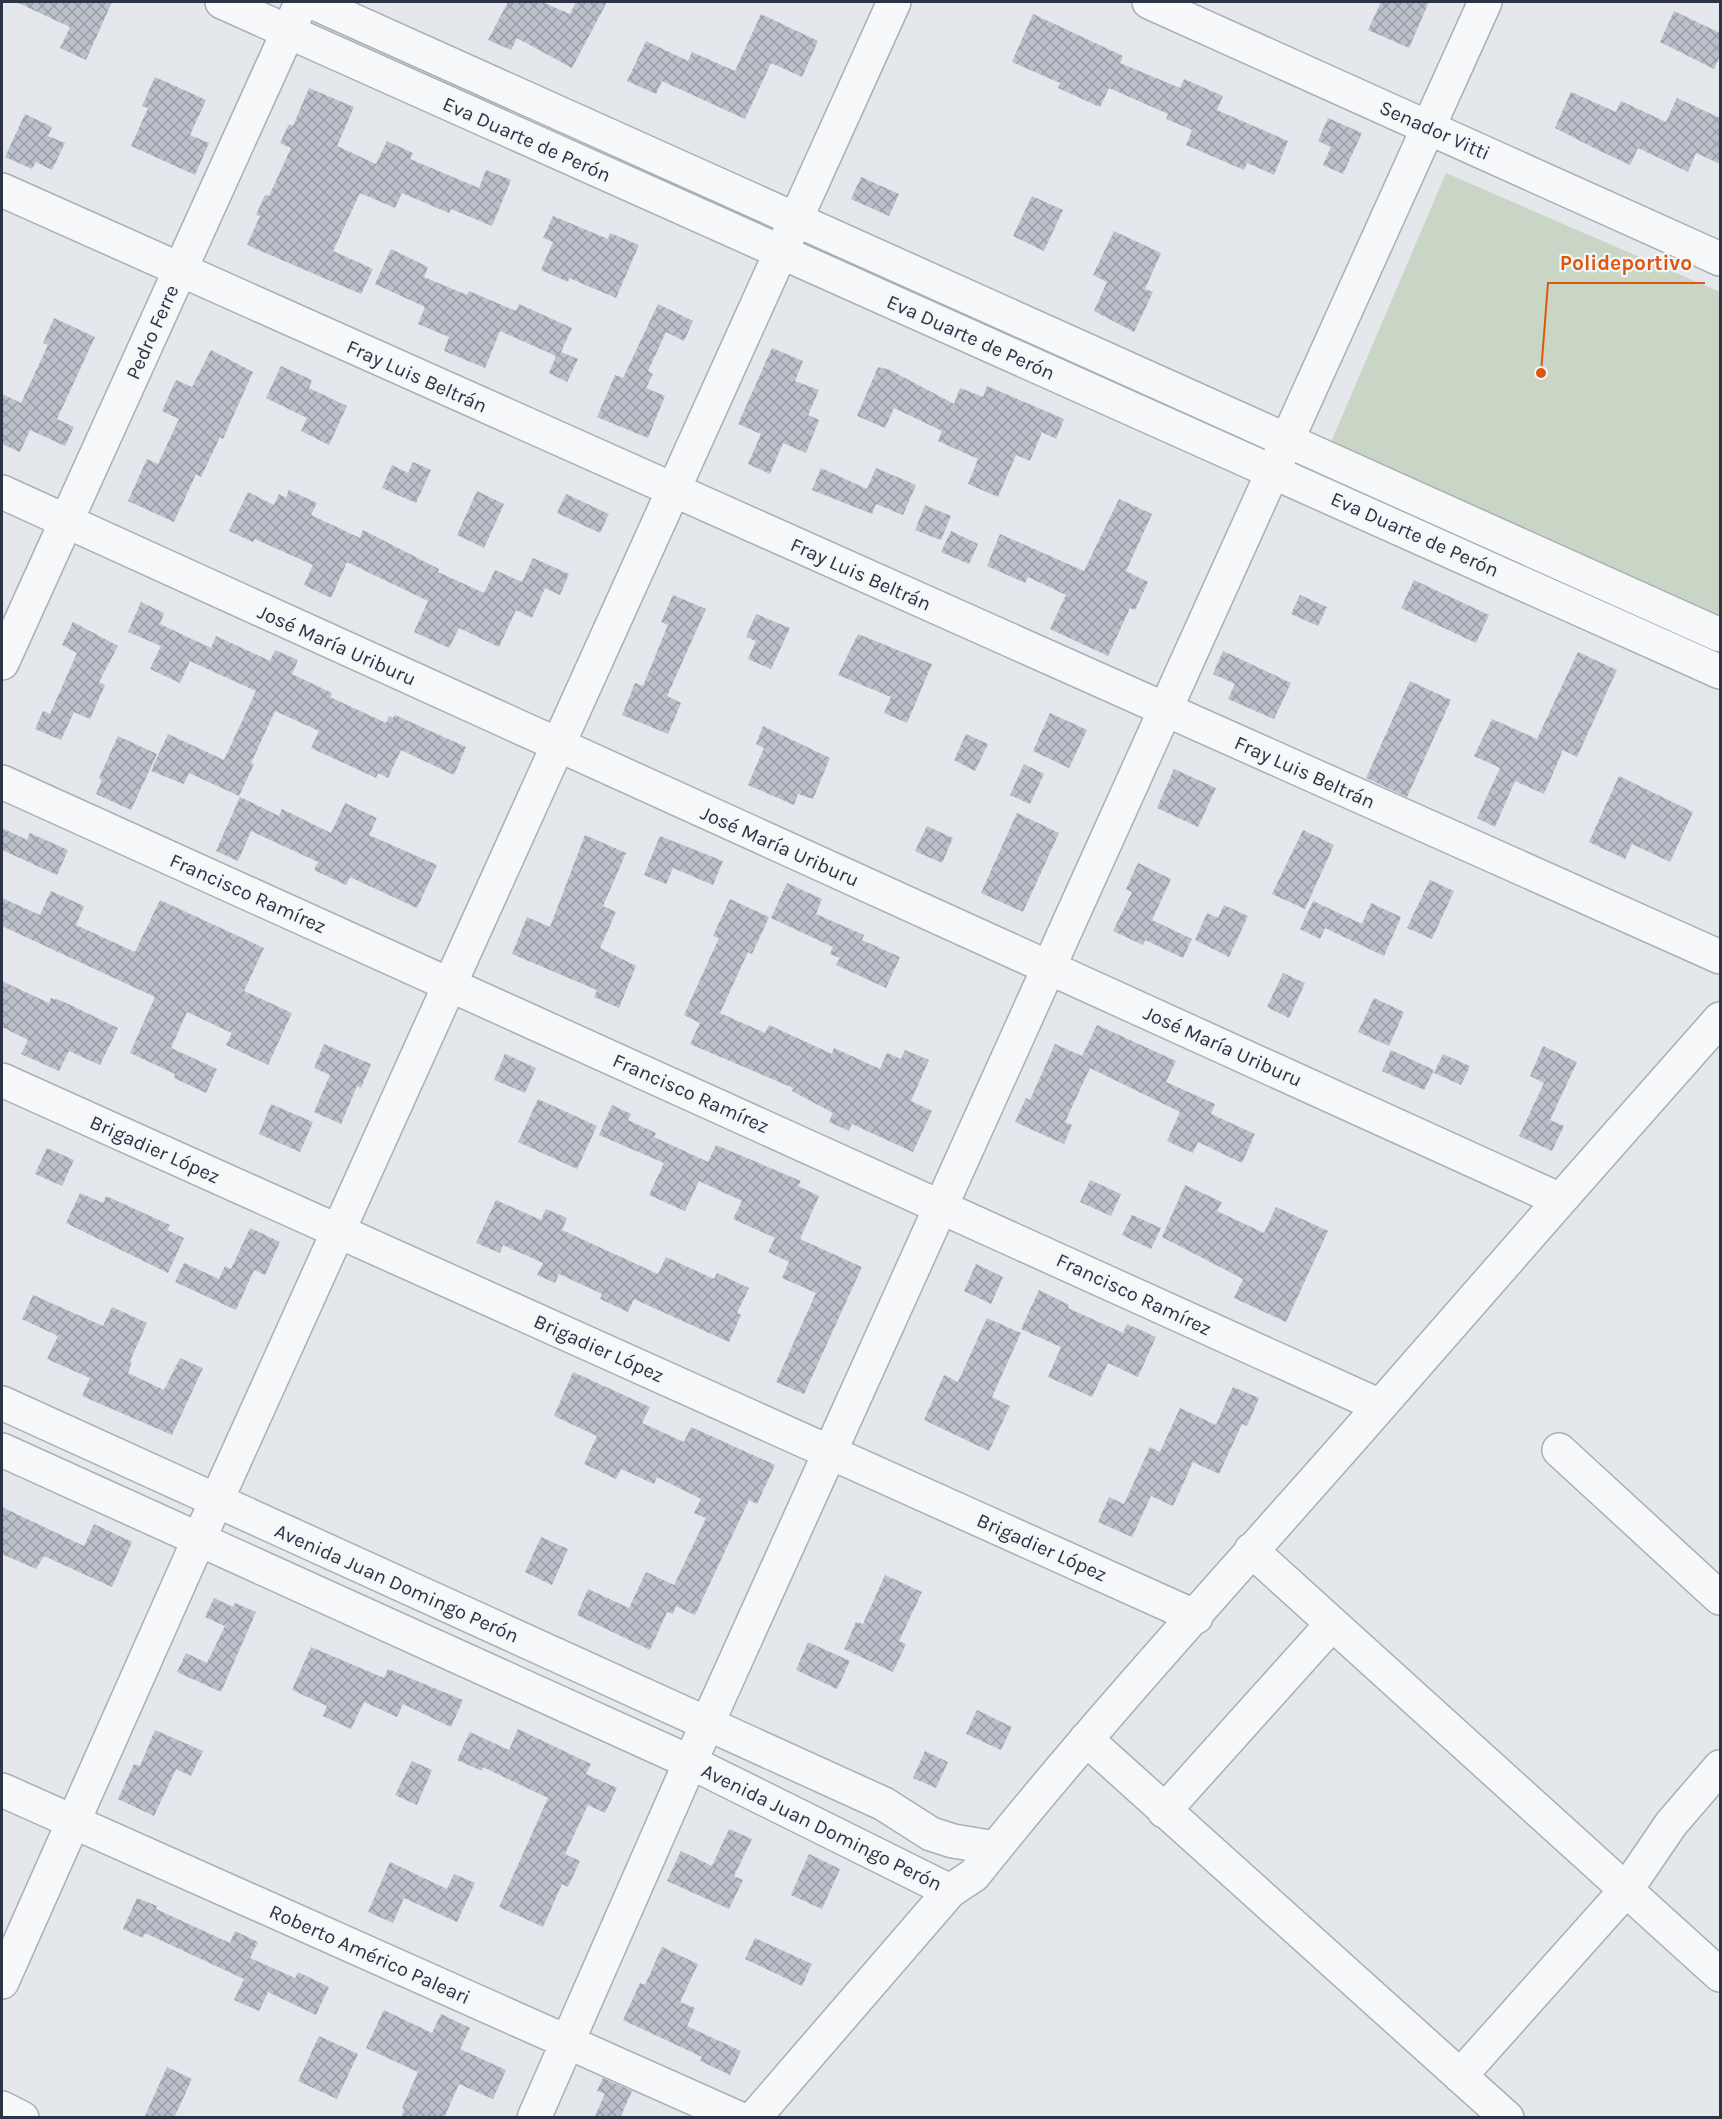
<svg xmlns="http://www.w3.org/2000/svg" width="1722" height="2119" font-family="Karla,sans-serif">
<defs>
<pattern id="building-cross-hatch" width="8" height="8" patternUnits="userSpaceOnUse" patternTransform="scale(1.5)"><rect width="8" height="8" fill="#bbc0ca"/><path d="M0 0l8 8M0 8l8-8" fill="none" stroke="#989da6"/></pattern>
</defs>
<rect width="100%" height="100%" fill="#e4e7ec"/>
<path fill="#c9d6c5" d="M 1446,173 L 1720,292 L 1720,624 L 1326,454 Z"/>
<path fill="url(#building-cross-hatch)" d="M 16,2 L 112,2 L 86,60 L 60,48 L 70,27 Z
M 508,2 L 542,2 L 570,14 L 576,2 L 607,2 L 572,68 L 517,38 L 511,50 L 488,40 Z
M 1381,2 L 1429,2 L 1409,48 L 1368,30 Z
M 1674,11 L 1720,33 L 1720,56 L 1714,69 L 1660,42 Z
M 761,14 L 818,41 L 802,77 L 771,63 L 745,119 L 662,81 L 656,94 L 627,81 L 646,41 L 688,61 L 692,52 L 735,71 Z
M 1033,14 L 1123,56 L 1120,63 L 1180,88 L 1184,79 L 1223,96 L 1217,110 L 1288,141 L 1274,175 L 1247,163 L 1244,170 L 1186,145 L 1192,130 L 1166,119 L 1168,114 L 1109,88 L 1100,107 L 1058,88 L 1060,83 L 1012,62 Z
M 155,77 L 206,100 L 190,135 L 209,143 L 195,175 L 131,146 L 148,108 L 142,106 Z
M 309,88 L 354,107 L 337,146 L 376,164 L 387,141 L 413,153 L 410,159 L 479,188 L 486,170 L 511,180 L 492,226 L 451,209 L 449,213 L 402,193 L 395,208 L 360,193 L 333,251 L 373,269 L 361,294 L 247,245 L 260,216 L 256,215 L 265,195 L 269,196 L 291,148 L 280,143 L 289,124 L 293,126 Z
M 1571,92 L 1616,112 L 1621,101 L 1666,122 L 1677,98 L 1720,118 L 1720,164 L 1696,153 L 1688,172 L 1638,148 L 1630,165 L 1598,150 L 1555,128 Z
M 25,114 L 52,127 L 48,136 L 65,143 L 52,170 L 36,162 L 32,169 L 5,157 Z
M 1328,118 L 1362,133 L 1343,174 L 1323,165 L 1331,147 L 1318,141 Z
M 861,177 L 899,194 L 889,216 L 851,199 Z
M 1032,196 L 1063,210 L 1044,251 L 1013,236 Z
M 553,216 L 608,239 L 610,233 L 639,245 L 616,298 L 569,278 L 568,282 L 541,270 L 553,242 L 543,238 Z
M 1114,231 L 1161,253 L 1145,289 L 1153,292 L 1134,332 L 1094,311 L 1107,282 L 1093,275 Z
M 391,249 L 428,267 L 424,277 L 467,295 L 469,291 L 516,311 L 519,304 L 572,328 L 561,352 L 578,359 L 567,382 L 549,373 L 556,356 L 500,331 L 485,368 L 444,351 L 449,337 L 418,324 L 425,307 L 375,284 Z
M 658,304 L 693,321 L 684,341 L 666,332 L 648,371 L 653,374 L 646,388 L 665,396 L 648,438 L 597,417 L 615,375 L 623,378 Z
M 54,318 L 95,337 L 57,419 L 74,427 L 65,446 L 30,430 L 20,452 L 2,444 L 2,394 L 21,403 L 48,345 L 43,343 Z
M 772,348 L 803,361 L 795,381 L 819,390 L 808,415 L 819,420 L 806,453 L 783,443 L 770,474 L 748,464 L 761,434 L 738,424 Z
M 211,350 L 253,372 L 223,439 L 220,437 L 201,477 L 196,474 L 174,522 L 128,501 L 147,459 L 158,464 L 179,419 L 162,411 L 176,380 L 192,387 Z
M 281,366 L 312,380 L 309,388 L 347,406 L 329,445 L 301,431 L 307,418 L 266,398 Z
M 878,367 L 890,370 L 954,404 L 960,388 L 983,397 L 987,386 L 1064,419 L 1056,439 L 1042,432 L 1030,461 L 1016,455 L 998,497 L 968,484 L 978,459 L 938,441 L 942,431 L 894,408 L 885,428 L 857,416 Z
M 413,462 L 431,470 L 416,503 L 382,488 L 392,465 L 408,473 Z
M 821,468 L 867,489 L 876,468 L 916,485 L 903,515 L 876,504 L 872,514 L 812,490 Z
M 289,490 L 317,503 L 311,515 L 360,538 L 363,530 L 439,569 L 438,572 L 484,593 L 495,570 L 522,582 L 533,558 L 569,574 L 560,595 L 545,588 L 532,618 L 516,610 L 499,647 L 459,628 L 449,648 L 414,632 L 428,601 L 347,562 L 331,598 L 304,585 L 313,565 L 255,539 L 253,542 L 229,531 L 248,492 L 274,505 L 279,494 L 286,498 Z
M 477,491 L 504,504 L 484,548 L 457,535 Z
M 566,494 L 609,514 L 600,533 L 557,513 Z
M 1119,499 L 1152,514 L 1126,571 L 1148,582 L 1135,610 L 1130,608 L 1108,656 L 1050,629 L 1066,595 L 1028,577 L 1025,583 L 987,566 L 1000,534 L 1084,571 Z
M 925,505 L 951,516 L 941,540 L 915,530 Z
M 951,531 L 978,544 L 969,564 L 941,552 Z
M 1414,580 L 1489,615 L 1476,643 L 1401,608 Z
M 673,595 L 706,609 L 667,696 L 681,703 L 668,734 L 622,715 L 635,683 L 643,686 L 668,625 L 661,622 Z
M 1300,595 L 1327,607 L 1318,626 L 1291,614 Z
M 141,602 L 164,613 L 160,624 L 211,648 L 216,636 L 270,661 L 275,650 L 298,660 L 292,674 L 332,693 L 330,697 L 386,723 L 389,716 L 393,718 L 395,715 L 466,747 L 454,775 L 401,750 L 388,778 L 378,773 L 376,778 L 311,748 L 319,731 L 275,711 L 251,763 L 254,764 L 239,796 L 189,773 L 184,784 L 151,771 L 168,734 L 224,760 L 256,691 L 190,661 L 180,683 L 150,669 L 161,646 L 128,632 Z
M 756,614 L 790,628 L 771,669 L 748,659 L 756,641 L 746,637 Z
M 73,622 L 118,646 L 99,682 L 105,685 L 90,719 L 74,712 L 61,740 L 35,729 L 43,711 L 50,714 L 77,653 L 62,645 Z
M 858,634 L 932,664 L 907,723 L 884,713 L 891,697 L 838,675 Z
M 1223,651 L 1291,683 L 1274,719 L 1228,699 L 1235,684 L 1213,674 Z
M 1578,652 L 1617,670 L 1577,757 L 1563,750 L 1544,794 L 1515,781 L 1495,827 L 1477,818 L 1500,768 L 1474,756 L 1492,719 L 1537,739 Z
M 1410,681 L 1451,700 L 1407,797 L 1366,778 Z
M 1050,713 L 1087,730 L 1069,768 L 1033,751 Z
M 763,726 L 830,758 L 813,799 L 798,794 L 794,805 L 748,785 L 764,748 L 756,744 Z
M 966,734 L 988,744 L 975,771 L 954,760 Z
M 118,736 L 157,754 L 131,810 L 96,794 L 102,780 L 99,778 Z
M 1024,764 L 1044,774 L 1030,804 L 1010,795 Z
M 1174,769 L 1216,788 L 1198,827 L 1157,808 Z
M 1619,776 L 1693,812 L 1670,862 L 1632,844 L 1625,859 L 1589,842 Z
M 240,797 L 279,816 L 282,809 L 331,833 L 345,803 L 377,818 L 369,835 L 437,865 L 417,908 L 350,877 L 346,885 L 314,870 L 318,862 L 251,831 L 238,861 L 216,851 Z
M 1017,813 L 1059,833 L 1023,912 L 981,893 Z
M 927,826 L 953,838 L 942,863 L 915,851 Z
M 2,828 L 27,840 L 30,833 L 68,850 L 57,875 L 2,850 Z
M 1303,830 L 1334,845 L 1305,909 L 1272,894 Z
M 585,835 L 626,853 L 603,906 L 616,912 L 600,948 L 636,966 L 619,1008 L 594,997 L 597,990 L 512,954 L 527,917 L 550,927 Z
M 660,836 L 723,861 L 713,885 L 673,868 L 666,884 L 644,875 Z
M 1138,863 L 1171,879 L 1152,920 L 1192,939 L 1183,958 L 1145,940 L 1143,945 L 1113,931 L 1132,892 L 1126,889 Z
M 1430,880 L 1454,891 L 1432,939 L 1407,928 Z
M 787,883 L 822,899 L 816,914 L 864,935 L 862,940 L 900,957 L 886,988 L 836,965 L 840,958 L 830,954 L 833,947 L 771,918 Z
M 51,891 L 84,906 L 76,925 L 135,952 L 160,900 L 264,948 L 244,991 L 292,1013 L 268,1065 L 226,1045 L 232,1033 L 187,1012 L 171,1048 L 217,1069 L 206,1093 L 174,1078 L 175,1074 L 130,1053 L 155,997 L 2,926 L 2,898 L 40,915 Z
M 730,899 L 769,917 L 752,954 L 748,952 L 720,1013 L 765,1033 L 769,1025 L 832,1054 L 834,1048 L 880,1069 L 887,1053 L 901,1059 L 905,1050 L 929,1060 L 911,1101 L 932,1111 L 913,1152 L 852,1124 L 849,1131 L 829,1122 L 833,1113 L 792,1091 L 793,1088 L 690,1044 L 700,1023 L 684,1015 L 719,938 L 713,936 Z
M 1313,901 L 1362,924 L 1371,903 L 1401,917 L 1384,956 L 1325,928 L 1320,939 L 1300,929 Z
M 1224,905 L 1248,916 L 1229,957 L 1195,940 L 1207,913 L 1218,918 Z
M 1283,973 L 1305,983 L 1289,1018 L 1267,1007 Z
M 2,981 L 49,1003 L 51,998 L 62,1001 L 118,1028 L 100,1065 L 69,1051 L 59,1071 L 21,1054 L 28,1040 L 2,1027 Z
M 1374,998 L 1404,1012 L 1389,1046 L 1358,1032 Z
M 1097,1025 L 1176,1061 L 1166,1082 L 1215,1104 L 1211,1114 L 1255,1134 L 1242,1163 L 1198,1142 L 1193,1153 L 1167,1141 L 1180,1112 L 1090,1068 L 1065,1122 L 1072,1125 L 1064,1144 L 1015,1122 L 1026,1098 L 1030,1100 L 1055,1044 L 1082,1056 Z
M 324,1044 L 371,1064 L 361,1088 L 357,1086 L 341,1124 L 314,1112 L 330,1075 L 314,1068 Z
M 1543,1046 L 1577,1062 L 1550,1120 L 1564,1126 L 1552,1151 L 1519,1136 L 1544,1083 L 1530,1076 Z
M 1391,1050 L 1434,1070 L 1424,1090 L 1382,1071 Z
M 505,1054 L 536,1068 L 525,1093 L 494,1080 Z
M 1443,1054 L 1470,1066 L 1461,1085 L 1434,1073 Z
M 538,1099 L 597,1126 L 577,1169 L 518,1142 Z
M 271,1104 L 313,1122 L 300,1152 L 259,1134 Z
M 612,1105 L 631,1114 L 628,1120 L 656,1133 L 654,1137 L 708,1162 L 716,1145 L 801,1181 L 798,1186 L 819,1196 L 800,1239 L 862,1267 L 804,1394 L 776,1382 L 816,1293 L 782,1278 L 789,1262 L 768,1252 L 775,1238 L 733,1219 L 742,1201 L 699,1181 L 685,1211 L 649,1195 L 664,1163 L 599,1135 Z
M 47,1148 L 74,1160 L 62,1186 L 35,1174 Z
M 1090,1180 L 1121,1194 L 1111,1216 L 1080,1202 Z
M 1185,1185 L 1222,1202 L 1217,1211 L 1264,1233 L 1276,1207 L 1328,1231 L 1286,1322 L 1234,1298 L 1243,1279 L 1162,1237 Z
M 80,1193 L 103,1203 L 106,1196 L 170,1225 L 167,1230 L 184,1238 L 168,1273 L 66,1223 Z
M 496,1200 L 541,1220 L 546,1209 L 567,1218 L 562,1230 L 658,1274 L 666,1257 L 714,1279 L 717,1273 L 749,1288 L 737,1313 L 741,1315 L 729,1342 L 634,1299 L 628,1312 L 600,1299 L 602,1294 L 559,1274 L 555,1283 L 537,1275 L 543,1263 L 503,1245 L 500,1253 L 476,1243 Z
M 1132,1215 L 1161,1228 L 1151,1249 L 1122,1235 Z
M 250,1228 L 280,1242 L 265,1275 L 254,1270 L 236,1310 L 175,1282 L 184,1263 L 219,1279 L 225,1266 L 231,1269 Z
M 976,1264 L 1003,1277 L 991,1304 L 964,1291 Z
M 1039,1290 L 1069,1305 L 1068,1308 L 1123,1333 L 1127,1324 L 1156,1337 L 1138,1377 L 1108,1363 L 1092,1397 L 1048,1377 L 1061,1347 L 1021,1329 Z
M 33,1295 L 103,1326 L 112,1307 L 147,1323 L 130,1361 L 132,1362 L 128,1373 L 164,1390 L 180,1358 L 203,1368 L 172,1435 L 82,1396 L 90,1378 L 47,1359 L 58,1336 L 22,1319 Z
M 987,1318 L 1021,1333 L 992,1397 L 1010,1406 L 989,1451 L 924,1420 L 944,1375 L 958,1382 Z
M 573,1372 L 650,1407 L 642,1423 L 684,1442 L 691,1427 L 775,1465 L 757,1504 L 749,1500 L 695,1615 L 676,1606 L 673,1614 L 667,1612 L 650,1650 L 577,1615 L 588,1589 L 629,1608 L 646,1572 L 674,1585 L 706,1518 L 694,1513 L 701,1499 L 657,1477 L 654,1484 L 621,1469 L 616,1479 L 584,1464 L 597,1436 L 554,1416 Z
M 1233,1387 L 1259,1398 L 1247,1426 L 1242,1424 L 1219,1474 L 1193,1462 L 1173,1506 L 1151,1496 L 1132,1537 L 1098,1522 L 1109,1497 L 1124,1504 L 1150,1447 L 1160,1452 L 1180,1408 L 1216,1425 Z
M 2,1507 L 84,1546 L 94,1524 L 132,1542 L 112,1587 L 44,1556 L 36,1569 L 2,1554 Z
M 541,1537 L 568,1549 L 552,1585 L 525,1572 Z
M 885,1575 L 922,1592 L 899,1641 L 906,1644 L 893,1672 L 844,1649 L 856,1622 L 863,1624 Z
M 214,1598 L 233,1607 L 235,1603 L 256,1612 L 221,1692 L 177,1672 L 186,1653 L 207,1663 L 225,1626 L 205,1617 Z
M 808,1642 L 850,1661 L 837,1689 L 796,1670 Z
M 311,1647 L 384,1678 L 388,1669 L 463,1700 L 451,1727 L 403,1704 L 397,1717 L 364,1702 L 351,1729 L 323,1716 L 327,1706 L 292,1690 Z
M 977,1710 L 1012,1727 L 1001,1750 L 966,1734 Z
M 518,1729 L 591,1764 L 586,1774 L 617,1788 L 605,1813 L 588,1805 L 565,1854 L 580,1861 L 568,1887 L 562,1884 L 543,1927 L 499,1907 L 548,1798 L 483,1767 L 482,1771 L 457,1760 L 470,1732 L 509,1750 Z
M 155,1730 L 203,1751 L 191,1776 L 176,1769 L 154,1816 L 118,1799 L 134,1764 L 140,1766 Z
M 925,1751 L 948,1762 L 936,1788 L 913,1778 Z
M 412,1761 L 432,1770 L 417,1805 L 395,1795 Z
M 729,1829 L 752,1839 L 734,1876 L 743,1880 L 729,1909 L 667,1881 L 681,1851 L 712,1866 Z
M 809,1854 L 840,1869 L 822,1909 L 791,1895 Z
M 390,1862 L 447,1889 L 454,1874 L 475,1883 L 457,1922 L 404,1898 L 393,1923 L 368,1912 Z
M 137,1898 L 157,1906 L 156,1909 L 230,1943 L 235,1931 L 258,1942 L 250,1958 L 295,1978 L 298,1972 L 329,1987 L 316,2015 L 268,1992 L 259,2011 L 234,2000 L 244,1979 L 145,1933 L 143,1938 L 123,1929 Z
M 755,1938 L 812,1964 L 802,1986 L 745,1959 Z
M 662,1947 L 698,1964 L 680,2002 L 695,2008 L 687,2026 L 741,2051 L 730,2075 L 700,2061 L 702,2057 L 623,2020 L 640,1983 L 645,1985 Z
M 384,2010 L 432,2033 L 441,2014 L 470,2028 L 460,2049 L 506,2070 L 493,2099 L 459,2084 L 444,2118 L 401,2118 L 404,2109 L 402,2108 L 418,2072 L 366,2048 Z
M 319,2036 L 358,2054 L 337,2099 L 298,2081 Z
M 167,2067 L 192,2079 L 174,2118 L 144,2118 Z
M 603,2078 L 632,2091 L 620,2118 L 594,2118 L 605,2094 L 597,2091 Z"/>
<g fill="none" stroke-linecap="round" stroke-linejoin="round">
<defs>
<path id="minor" d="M 222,2 L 1720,672
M 312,2 L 1720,635
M 1149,2 L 1720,259
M 2,190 L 1720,957
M 2,492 L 1558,1199
M 2,663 L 297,12
M 2,782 L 1380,1406
M 2,1080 L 1196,1617
M 2,1403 L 884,1804 L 931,1834 L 953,1841 L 996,1848
M 2,1450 L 690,1762 L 950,1891
M 1559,1450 L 1720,1598
M 1251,1550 L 1720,1975
M 1086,1739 L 1507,2118
M 2,1790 L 738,2118
M 1164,1811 L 1332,1624
M 2,1982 L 199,1539 L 894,2
M 1460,2076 L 1626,1890 L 1671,1824 L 1720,1767
M 2,2108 L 22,2118
M 534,2118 L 707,1724 L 1485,2
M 754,2118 L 950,1891 L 974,1875 C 1103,1713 1245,1561 1381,1405 C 1494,1276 1606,1147 1720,1019"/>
</defs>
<use href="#minor" stroke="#a9aeb7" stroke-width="36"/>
<use href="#minor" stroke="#f7f8fa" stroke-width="33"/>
</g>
<g text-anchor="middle" stroke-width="4.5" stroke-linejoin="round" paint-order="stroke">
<g font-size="20" fill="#2b3445" stroke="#f4f6f9">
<text transform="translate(1435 130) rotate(24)" y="7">Senador Vitti</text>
<text transform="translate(527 139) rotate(24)" y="7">Eva Duarte de Perón</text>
<text transform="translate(152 332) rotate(-66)" y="7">Pedro Ferre</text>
<text transform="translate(971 337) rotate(24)" y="7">Eva Duarte de Perón</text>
<text transform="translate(417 376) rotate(24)" y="7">Fray Luis Beltrán</text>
<text transform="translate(1415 534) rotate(24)" y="7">Eva Duarte de Perón</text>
<text transform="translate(861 574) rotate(24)" y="7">Fray Luis Beltrán</text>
<text transform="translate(337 645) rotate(24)" y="7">José María Uriburu</text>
<text transform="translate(1305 772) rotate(24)" y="7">Fray Luis Beltrán</text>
<text transform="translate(780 846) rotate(24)" y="7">José María Uriburu</text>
<text transform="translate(248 893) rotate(24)" y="7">Francisco Ramírez</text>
<text transform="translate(1223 1046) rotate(24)" y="7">José María Uriburu</text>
<text transform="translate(691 1093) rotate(24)" y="7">Francisco Ramírez</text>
<text transform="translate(155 1149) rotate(24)" y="7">Brigadier López</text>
<text transform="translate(1134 1294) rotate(25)" y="7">Francisco Ramírez</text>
<text transform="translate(599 1348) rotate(24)" y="7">Brigadier López</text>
<text transform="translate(1042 1547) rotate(24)" y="7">Brigadier López</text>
<text transform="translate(397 1583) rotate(24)" y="7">Avenida Juan Domingo Perón</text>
<text transform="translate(822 1827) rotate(26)" y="7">Avenida Juan Domingo Perón</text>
<text transform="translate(370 1954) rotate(24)" y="7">Roberto Américo Paleari</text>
</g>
</g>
<path fill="none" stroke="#df570f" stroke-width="2" d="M1541 373L1548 283H1705"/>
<circle fill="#df570f" stroke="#f4f6f9" stroke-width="2" cx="1541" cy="373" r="6"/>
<g font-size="21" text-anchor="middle" font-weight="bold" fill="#df570f" stroke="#f4f6f9" stroke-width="4.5" stroke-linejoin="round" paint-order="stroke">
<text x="1626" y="270">Polideportivo</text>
</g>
<rect width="1722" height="2119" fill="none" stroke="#2b3445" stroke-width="6"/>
</svg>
